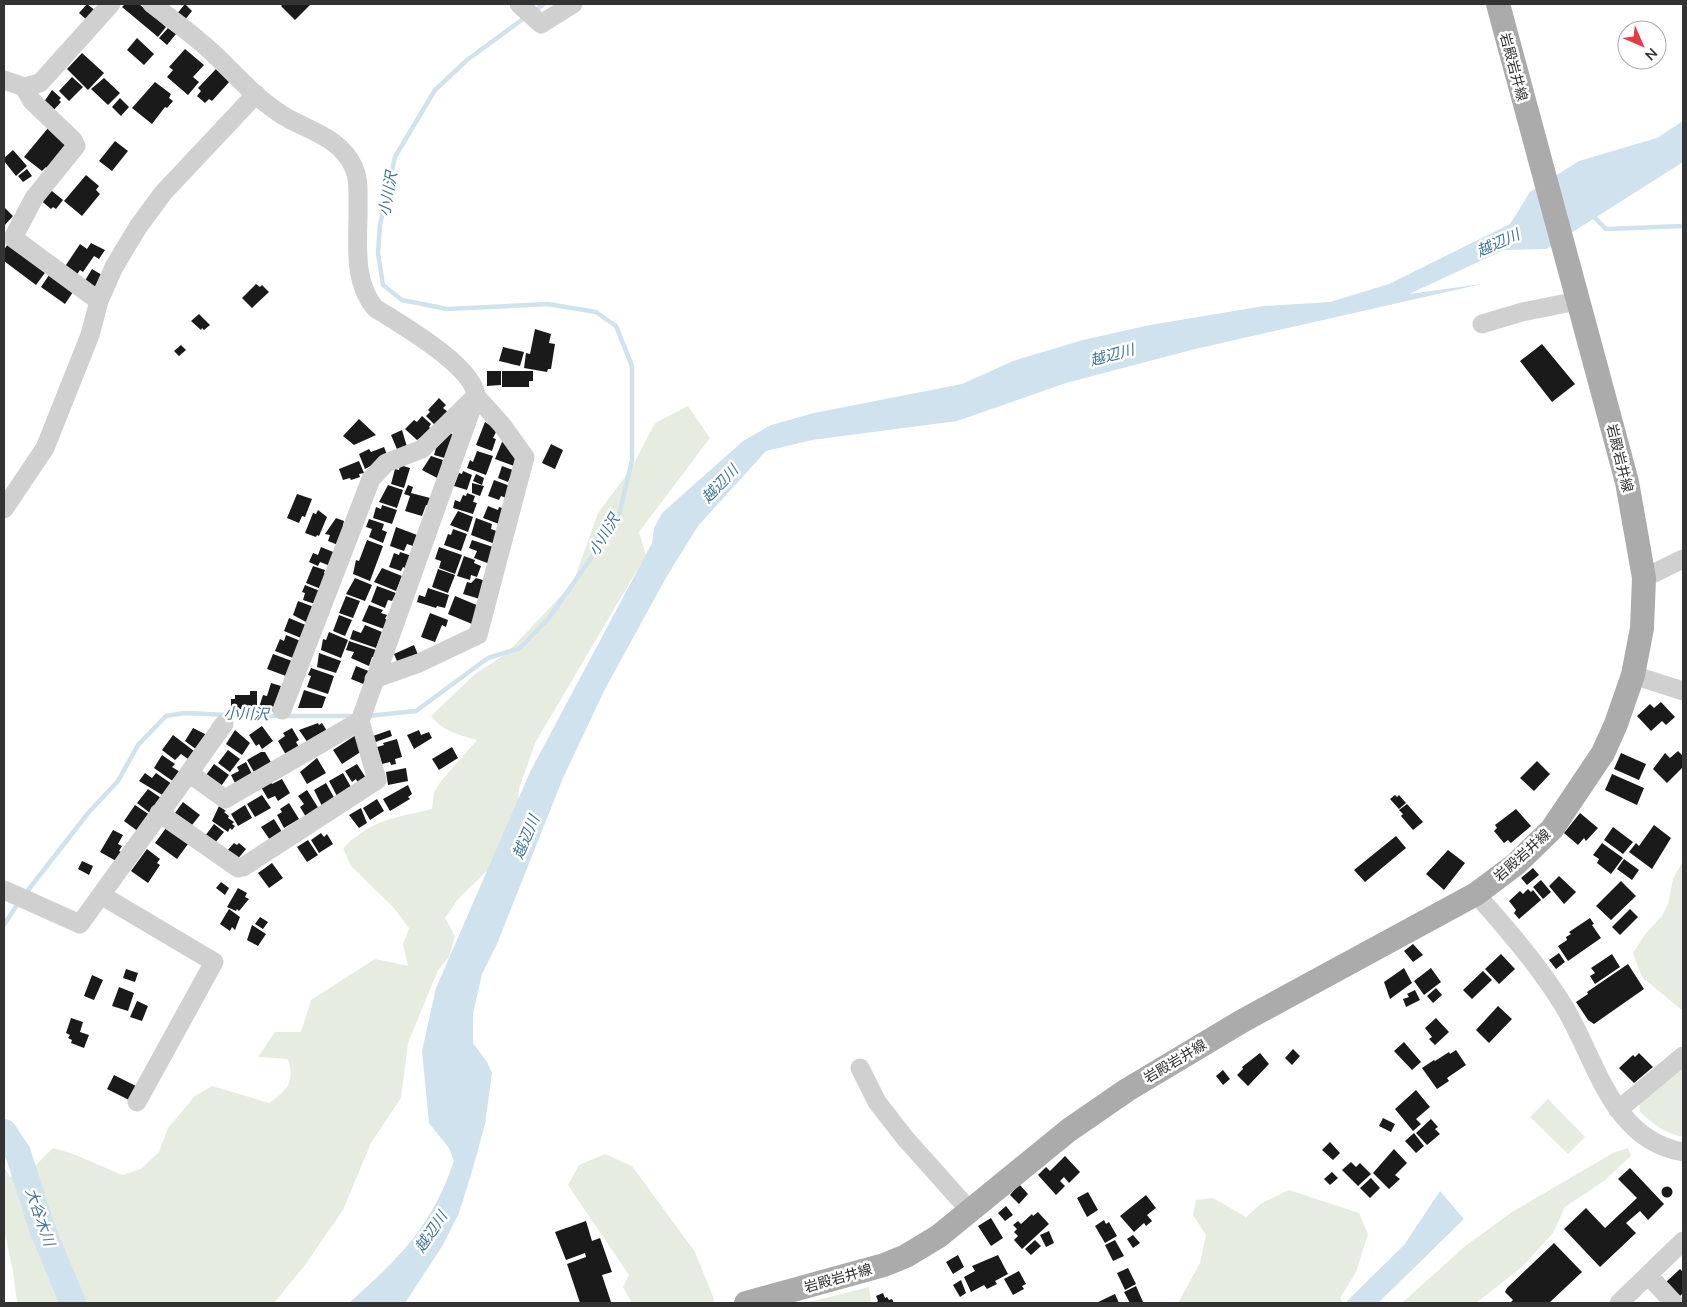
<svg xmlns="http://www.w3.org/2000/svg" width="1687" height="1307" font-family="Mulish,'Noto Sans JP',sans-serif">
<rect width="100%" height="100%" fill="#fff"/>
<path fill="#e6ecdf" d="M 688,406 L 710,438 L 639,532 L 646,555 L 535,743 L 519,789 L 517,815 L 494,864 L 458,899 L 445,918 L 455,936 L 449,957 L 438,970 L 408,1043 L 401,1098 L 371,1143 L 343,1210 L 305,1265 L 274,1303 L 17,1303 L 13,1271 L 4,1230 L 4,1167 L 10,1177 L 35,1166 L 53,1148 C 78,1154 99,1166 123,1175 L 141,1169 L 159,1152 L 168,1128 L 195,1096 L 212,1086 L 269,1103 C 288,1090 295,1082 288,1059 L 258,1057 L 275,1032 L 301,1032 L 311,1000 L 375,959 L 408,966 L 403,944 L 409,928 L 394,908 L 351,866 L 343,848 C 372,819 395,818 432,809 L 434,792 L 441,781 L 477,740 C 458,734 444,732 431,716 L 475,674 L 507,653 L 573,583 L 598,513 L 631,469 L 655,423 Z
M 1683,861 L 1683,1011 L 1642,977 L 1633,953 L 1646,933 L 1662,916 L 1668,904 L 1673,879 Z
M 1683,1064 L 1683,1137 C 1665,1133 1653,1124 1640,1112 L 1639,1102 Z
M 1548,1099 L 1585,1137 L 1568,1154 L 1530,1117 Z
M 1628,1148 L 1631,1156 L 1604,1181 L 1565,1207 L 1553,1233 L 1522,1267 L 1476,1303 L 1402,1303 L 1464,1247 L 1512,1212 L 1613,1153 Z
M 605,1154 L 632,1166 L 695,1252 L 714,1299 L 713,1303 L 632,1303 L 623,1287 L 629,1275 L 568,1185 L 579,1165 Z
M 1289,1190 L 1359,1213 L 1368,1234 L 1356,1272 L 1340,1298 L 1343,1303 L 1178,1303 L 1200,1263 L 1206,1235 L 1193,1215 L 1196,1200 L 1213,1198 L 1246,1217 L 1262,1203 Z
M 869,1287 L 871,1303 L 805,1303 Z"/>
<path fill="#cfe2ee" d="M 1683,121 L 1683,162 L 1546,249 L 1504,250 L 1409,294 L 1482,284 L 1195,349 L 1066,383 L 957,421 L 812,440 L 766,451 L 698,526 L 667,576 L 605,689 L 563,778 L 497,944 L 482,974 L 473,1014 L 473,1043 L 487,1062 L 492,1073 L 485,1124 L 473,1168 L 459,1213 L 443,1245 L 405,1303 L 349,1303 C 400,1257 431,1228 454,1161 L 449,1148 L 429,1123 L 422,1051 L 436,988 L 530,772 L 652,543 L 654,528 L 662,513 L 743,441 L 771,425 L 814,413 L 962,384 L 1013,361 L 1083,340 L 1150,325 L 1264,306 L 1330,302 L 1389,284 L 1510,224 L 1530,192 L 1579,161 L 1657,138 Z
M 1440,1191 L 1464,1219 L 1378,1303 L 1348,1303 L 1347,1301 L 1404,1245 Z"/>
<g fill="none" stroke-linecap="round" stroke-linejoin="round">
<path stroke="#cfe2ee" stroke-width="4.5" d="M 533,12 L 544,4
M 1591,214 L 1606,229 L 1683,226
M 368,716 L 416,711 L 488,658 L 520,648 L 549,618 L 612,528 L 620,511 L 632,460 L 632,366 L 616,326 L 596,312 L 548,304 L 447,309 L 402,300 L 383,285 L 378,253 L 380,225 L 395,157 L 435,90 L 467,60 L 527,16
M 25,894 L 89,812 L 118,781 L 138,745 L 166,716 L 185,713 L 250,716 L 355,716
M 4,925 L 19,902"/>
<path stroke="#cfe2ee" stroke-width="26" d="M 4,1132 L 18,1153 L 43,1231 L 73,1303"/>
</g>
<path fill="#1a1a1a" d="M 87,4 L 97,12 L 88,21 L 79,13 Z
M 125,4 L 139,4 L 166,27 L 158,37 L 122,7 Z
M 185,4 L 192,11 L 184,21 L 176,15 Z
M 283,4 L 311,4 L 295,20 L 281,6 Z
M 168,28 L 176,34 L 167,45 L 159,38 Z
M 137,38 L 154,54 L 144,65 L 127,50 Z
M 185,49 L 204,65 L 193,77 L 199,82 L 188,95 L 167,77 L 173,70 L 169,67 Z
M 82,53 L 104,73 L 88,90 L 67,69 Z
M 216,69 L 230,81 L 212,101 L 209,99 L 205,103 L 197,96 L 201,91 L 198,88 Z
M 72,77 L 83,87 L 69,101 L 59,91 Z
M 104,78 L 120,93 L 108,105 L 91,89 Z
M 155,82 L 171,94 L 169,98 L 173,101 L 167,108 L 165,107 L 152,124 L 132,108 Z
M 52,90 L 61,98 L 59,100 L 61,102 L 51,113 L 42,105 Z
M 120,98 L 129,107 L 121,116 L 112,107 Z
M 48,128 L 70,147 L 50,171 L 46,167 L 42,171 L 24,157 Z
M 115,141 L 128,151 L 112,171 L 99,161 Z
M 13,150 L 27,166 L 16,176 L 4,161 L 4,158 Z
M 27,169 L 32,176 L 23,182 L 18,176 Z
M 86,175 L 99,186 L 96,190 L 100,194 L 82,216 L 64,201 Z
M 47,187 L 63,200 L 56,209 L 53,207 L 51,209 L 38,198 Z
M 4,207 L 13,216 L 4,226 Z
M 9,242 L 47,270 L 36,285 L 4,261 L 4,250 Z
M 91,243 L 105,250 L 99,259 L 94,256 L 83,272 L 80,270 L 76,276 L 64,268 L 80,244 L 87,249 Z
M 92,269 L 102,275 L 93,290 L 83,284 Z
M 51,272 L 75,289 L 65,304 L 41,287 Z
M 256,284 L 260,287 L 262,285 L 269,292 L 252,308 L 242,298 Z
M 199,314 L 210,325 L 204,330 L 202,328 L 201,330 L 191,321 Z
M 535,329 L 551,334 L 549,343 L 555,344 L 551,369 L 548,369 L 547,372 L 524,368 L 526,353 L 530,354 Z
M 1542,344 L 1575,384 L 1552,402 L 1520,361 Z
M 181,345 L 186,350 L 179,356 L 174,351 Z
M 503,347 L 524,352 L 520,366 L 499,361 Z
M 487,371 L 501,371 L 501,385 L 487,386 Z
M 502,371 L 533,371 L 533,381 L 529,381 L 529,387 L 502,387 Z
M 439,398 L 446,405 L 443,408 L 448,412 L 437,427 L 426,416 L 430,412 L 428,410 Z
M 422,416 L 431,424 L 429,427 L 432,430 L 417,440 L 405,429 L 414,420 L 417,422 Z
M 359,419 L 376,435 L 354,445 L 343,436 Z
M 485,422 L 497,430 L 493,438 L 496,439 L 492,451 L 476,445 Z
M 402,430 L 408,450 L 399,454 L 391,435 Z
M 446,432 L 456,435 L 448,459 L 434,455 L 439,438 Z
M 502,442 L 507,444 L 517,454 L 514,466 L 495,459 Z
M 551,444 L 563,450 L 555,469 L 542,463 Z
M 384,447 L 388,457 L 365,469 L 359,454 L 369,449 L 371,452 Z
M 477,451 L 493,456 L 486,475 L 467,468 L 470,460 L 473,462 Z
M 431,456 L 443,460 L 442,463 L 444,464 L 439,479 L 422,470 Z
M 359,461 L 364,473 L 359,474 L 360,477 L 351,480 L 350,478 L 343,480 L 339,469 Z
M 400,465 L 410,468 L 404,488 L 391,484 L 395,469 L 399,470 Z
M 502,466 L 513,470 L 508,482 L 498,478 Z
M 463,471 L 472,475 L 467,490 L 454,486 L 459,473 L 462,474 Z
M 476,474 L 484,478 L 482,485 L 473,481 Z
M 494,480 L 510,486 L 506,498 L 501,496 L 499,500 L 488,496 Z
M 472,483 L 484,486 L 480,496 L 472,493 Z
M 388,485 L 403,490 L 397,508 L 379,502 Z
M 408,485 L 413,487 L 411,493 L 434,499 L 431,507 L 426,505 L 422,516 L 405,511 L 410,496 L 404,494 Z
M 467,493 L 475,496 L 473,502 L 477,503 L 473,514 L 453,508 L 455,500 L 460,502 L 463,495 L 466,496 Z
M 297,494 L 312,499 L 305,517 L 302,516 L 299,523 L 287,518 Z
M 382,505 L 397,510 L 392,524 L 373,518 L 376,507 L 381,509 Z
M 488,506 L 498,510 L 499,507 L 505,509 L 499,524 L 483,518 Z
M 318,510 L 327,517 L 319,536 L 317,535 L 316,537 L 305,533 L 313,513 L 316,514 Z
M 458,511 L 473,517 L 468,532 L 450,525 Z
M 336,518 L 344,521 L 343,525 L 347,527 L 338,545 L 328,541 L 330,535 L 325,534 Z
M 476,518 L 492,524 L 491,529 L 499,532 L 495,544 L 471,535 Z
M 369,519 L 384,524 L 382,530 L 387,532 L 383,543 L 369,537 L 372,529 L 366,527 Z
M 396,527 L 417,535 L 413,546 L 407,544 L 404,551 L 390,546 Z
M 453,529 L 467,534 L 461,551 L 444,545 L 448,534 L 451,535 Z
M 367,540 L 383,546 L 370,581 L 353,574 L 356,560 L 359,561 Z
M 472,540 L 496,548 L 490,564 L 474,558 L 477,551 L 469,548 Z
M 321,547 L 338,554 L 333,567 L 320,562 L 318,566 L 309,562 L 313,553 L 318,555 Z
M 439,547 L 462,555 L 455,574 L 439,568 L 441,561 L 435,559 Z
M 400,552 L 412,556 L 407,569 L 403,567 L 401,571 L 389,567 L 394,553 L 399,555 Z
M 464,556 L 475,560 L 474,563 L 481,566 L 477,577 L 471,575 L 470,580 L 457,576 Z
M 313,566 L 325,570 L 324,573 L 329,575 L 321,589 L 306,583 Z
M 382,568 L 402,576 L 396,591 L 374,582 Z
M 438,569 L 455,575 L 448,593 L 432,587 Z
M 355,578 L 372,585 L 365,601 L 346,594 Z
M 476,578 L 486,581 L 480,599 L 463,594 L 467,582 L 471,583 Z
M 305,585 L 320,591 L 315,604 L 303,600 L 305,593 L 302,592 Z
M 377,586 L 396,593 L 392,601 L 388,600 L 385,608 L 371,602 Z
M 428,588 L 449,595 L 445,608 L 437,606 L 436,608 L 417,602 L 419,595 L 425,597 Z
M 346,596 L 360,601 L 353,618 L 339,613 Z
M 455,596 L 479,606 L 472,624 L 448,614 Z
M 298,601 L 314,607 L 308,623 L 293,615 Z
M 369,605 L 383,610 L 381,613 L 387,615 L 385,619 L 388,620 L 384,629 L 362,621 Z
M 430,613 L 448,620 L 446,627 L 442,625 L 435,642 L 421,637 Z
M 339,615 L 352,620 L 345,636 L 333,631 Z
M 289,618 L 308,626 L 301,638 L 284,631 Z
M 365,625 L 382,632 L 376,648 L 350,639 L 353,630 L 361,633 Z
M 329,632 L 348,640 L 341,658 L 321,650 L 323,639 L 326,640 Z
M 286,635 L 303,642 L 293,658 L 275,651 L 280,639 L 284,641 Z
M 349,641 L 379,651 L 376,658 L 372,657 L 369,666 L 351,658 L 354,652 L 346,650 Z
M 414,645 L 419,657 L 399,666 L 394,654 Z
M 319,653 L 341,661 L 336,673 L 317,667 Z
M 273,654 L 292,661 L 286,676 L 267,669 Z
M 356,666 L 371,672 L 366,685 L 351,679 Z
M 311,668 L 334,676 L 328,694 L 307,687 L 311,676 L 308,675 Z
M 271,683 L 281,686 L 272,712 L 259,707 L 263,695 L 267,696 Z
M 304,690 L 326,697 L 322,708 L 298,708 Z
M 250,691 L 257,691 L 257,709 L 231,709 L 231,699 L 235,699 L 235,695 L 250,695 Z
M 1661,702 L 1675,717 L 1666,725 L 1662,721 L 1651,731 L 1637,716 L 1650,704 L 1654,708 Z
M 318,723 L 319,725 L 322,723 L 327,731 L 308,743 L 299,730 Z
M 262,726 L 273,741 L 262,749 L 259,744 L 256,746 L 249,735 Z
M 193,728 L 207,735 L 197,750 L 185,741 Z
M 292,728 L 299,740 L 296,742 L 299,747 L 286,755 L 278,741 L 285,736 L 283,733 Z
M 235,730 L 250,743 L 242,755 L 226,744 Z
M 390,730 L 392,736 L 373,743 L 370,737 Z
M 419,730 L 421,735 L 429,732 L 432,738 L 414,749 L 407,735 Z
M 173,735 L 194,751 L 188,759 L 181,754 L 175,760 L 162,750 Z
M 356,735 L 362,751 L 342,764 L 333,750 Z
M 397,739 L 402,757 L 395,759 L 396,764 L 391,765 L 390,762 L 382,764 L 377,747 L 384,745 L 383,743 Z
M 452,747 L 458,758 L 439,770 L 432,759 Z
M 228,750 L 240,759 L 230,772 L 218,763 Z
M 1678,751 L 1683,756 L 1683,767 L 1667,783 L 1653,769 L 1665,753 L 1670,758 Z
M 261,752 L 265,752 L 272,764 L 255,774 L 247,760 Z
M 1621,753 L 1646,764 L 1639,780 L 1614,769 Z
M 162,755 L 175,764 L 172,767 L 180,772 L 174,782 L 154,768 Z
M 317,758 L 326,773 L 307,784 L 300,772 Z
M 1537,761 L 1550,774 L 1534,791 L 1520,778 Z
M 246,762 L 253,776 L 236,785 L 231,775 L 239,771 L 237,767 Z
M 214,764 L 229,775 L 219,789 L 204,778 Z
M 357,764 L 366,778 L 358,783 L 356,779 L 352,782 L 345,771 Z
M 406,768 L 408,781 L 388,785 L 386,772 Z
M 145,773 L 152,778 L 156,773 L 172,784 L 164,796 L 139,781 Z
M 343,773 L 351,787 L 337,796 L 329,781 Z
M 1612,774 L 1644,788 L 1637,805 L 1605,790 Z
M 282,779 L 290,793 L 278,801 L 275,796 L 268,799 L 261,787 L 270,781 L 272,784 Z
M 326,783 L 336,801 L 323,808 L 314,790 Z
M 408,785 L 412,794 L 408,797 L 410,799 L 390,811 L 383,799 Z
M 148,789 L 161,798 L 150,813 L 137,803 Z
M 307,790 L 319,809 L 306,817 L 300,807 L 304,804 L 298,796 Z
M 262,795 L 271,808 L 255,817 L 247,804 Z
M 1395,795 L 1397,797 L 1399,795 L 1406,803 L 1399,809 L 1390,799 Z
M 377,799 L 384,811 L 370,820 L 363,808 Z
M 183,802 L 200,815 L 192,825 L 175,813 Z
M 289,803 L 299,819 L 284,828 L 277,815 L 282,812 L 280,809 Z
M 1407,804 L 1423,822 L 1413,830 L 1401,816 L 1403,814 L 1399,810 Z
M 135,805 L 150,815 L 139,832 L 124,821 Z
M 245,805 L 252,818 L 238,826 L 231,814 Z
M 219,806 L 226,811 L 224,812 L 229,816 L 228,818 L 234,822 L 232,824 L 235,826 L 232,830 L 230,828 L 228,832 L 212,821 Z
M 361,808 L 367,823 L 359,828 L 349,815 Z
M 1516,809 L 1531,826 L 1511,843 L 1508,840 L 1504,843 L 1494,831 L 1497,828 L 1495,825 Z
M 1580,813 L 1598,828 L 1586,841 L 1584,838 L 1578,845 L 1564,833 Z
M 274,819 L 282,832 L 270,840 L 261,827 Z
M 214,824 L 224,832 L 215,843 L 205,836 Z
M 1654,825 L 1671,838 L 1652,869 L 1629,852 L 1636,843 L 1639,846 Z
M 1613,827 L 1633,842 L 1623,854 L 1604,840 Z
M 166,828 L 188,844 L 177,859 L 155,843 Z
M 113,830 L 123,835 L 118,844 L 122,846 L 119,851 L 123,853 L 118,862 L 100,852 Z
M 321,833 L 324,837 L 327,834 L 333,844 L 319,853 L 311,840 Z
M 1396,836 L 1406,848 L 1365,882 L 1354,870 Z
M 308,840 L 318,855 L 307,862 L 297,847 Z
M 234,843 L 237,845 L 239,843 L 246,849 L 236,861 L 226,852 Z
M 1602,843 L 1623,858 L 1611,874 L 1597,863 L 1599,859 L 1593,855 Z
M 147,849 L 160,859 L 157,863 L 160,865 L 148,883 L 131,871 Z
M 1448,850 L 1465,863 L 1444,890 L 1426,874 Z
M 1624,859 L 1639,870 L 1632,880 L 1617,869 Z
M 82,861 L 93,866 L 89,875 L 78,869 Z
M 272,863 L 283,878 L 269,888 L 258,873 Z
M 1533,868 L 1539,875 L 1527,885 L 1521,878 Z
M 1559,876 L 1576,892 L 1564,904 L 1549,886 Z
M 1541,880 L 1551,892 L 1543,899 L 1533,887 Z
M 1621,881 L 1636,896 L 1611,920 L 1596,906 Z
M 221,882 L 229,888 L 225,895 L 216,888 Z
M 238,888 L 247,893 L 245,897 L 249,899 L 239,911 L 237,909 L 236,911 L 227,907 Z
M 1528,889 L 1531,892 L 1533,890 L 1541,900 L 1519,919 L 1514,913 L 1516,910 L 1509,901 L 1520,891 L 1523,894 Z
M 229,909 L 240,917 L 235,930 L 232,927 L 230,931 L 220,924 Z
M 1630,909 L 1638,917 L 1620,935 L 1612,927 Z
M 260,917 L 268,922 L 263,929 L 255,924 Z
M 1590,918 L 1594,924 L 1592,925 L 1601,938 L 1568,961 L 1558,946 L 1567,940 L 1566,937 L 1571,934 L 1569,932 Z
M 252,925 L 266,934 L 258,946 L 247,940 Z
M 1413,944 L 1423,955 L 1413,962 L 1404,951 Z
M 1559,953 L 1565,962 L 1556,969 L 1549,960 Z
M 1501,954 L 1515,969 L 1499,984 L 1485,969 Z
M 1612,954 L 1620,967 L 1595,984 L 1590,976 L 1595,973 L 1591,968 Z
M 1628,964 L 1644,989 L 1594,1024 L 1588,1020 L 1576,1002 L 1588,994 L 1587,992 Z
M 1404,968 L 1412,983 L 1390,999 L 1384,982 Z
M 1431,968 L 1441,982 L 1424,995 L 1414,981 Z
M 126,969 L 138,973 L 135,982 L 123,978 Z
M 1483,971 L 1492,980 L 1472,999 L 1463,990 Z
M 92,975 L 103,980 L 94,1000 L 84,996 Z
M 119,987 L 134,993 L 128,1011 L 112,1006 Z
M 1436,988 L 1442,995 L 1433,1003 L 1427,996 Z
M 1415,990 L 1420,1000 L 1406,1007 L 1403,999 L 1409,997 L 1407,994 Z
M 137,1001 L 148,1006 L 142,1021 L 130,1017 Z
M 1498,1006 L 1512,1019 L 1489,1043 L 1476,1030 Z
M 71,1018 L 83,1022 L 80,1032 L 89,1035 L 84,1048 L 71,1043 L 72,1040 L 68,1038 L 70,1035 L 66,1033 Z
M 1436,1018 L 1449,1032 L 1435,1045 L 1429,1039 L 1432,1037 L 1425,1028 Z
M 1404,1042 L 1421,1062 L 1412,1070 L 1394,1051 Z
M 1293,1049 L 1300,1056 L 1292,1065 L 1285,1058 Z
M 1456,1050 L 1466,1065 L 1447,1078 L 1449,1081 L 1437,1089 L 1422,1068 L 1434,1060 L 1435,1061 L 1449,1052 L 1450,1054 Z
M 1260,1053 L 1269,1064 L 1248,1086 L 1237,1075 L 1243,1069 L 1242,1067 Z
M 1639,1053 L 1653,1067 L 1634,1083 L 1619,1068 L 1633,1055 L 1635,1057 Z
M 1223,1070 L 1230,1079 L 1223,1085 L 1216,1076 Z
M 114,1075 L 138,1087 L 131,1101 L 107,1089 Z
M 1416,1090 L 1430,1107 L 1416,1119 L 1421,1124 L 1413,1131 L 1395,1109 Z
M 1383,1118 L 1395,1124 L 1391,1132 L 1379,1126 Z
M 1431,1119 L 1438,1127 L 1435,1129 L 1440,1134 L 1427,1145 L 1416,1133 Z
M 1414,1133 L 1424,1146 L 1416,1153 L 1405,1141 Z
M 1330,1142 L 1340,1153 L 1333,1160 L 1322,1150 Z
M 1394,1149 L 1407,1163 L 1395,1175 L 1400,1179 L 1389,1189 L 1373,1173 Z
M 1065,1156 L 1080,1172 L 1069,1183 L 1064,1177 L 1060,1181 L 1065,1186 L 1056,1195 L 1038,1175 L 1046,1167 L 1050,1171 Z
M 1351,1162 L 1356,1167 L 1360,1163 L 1371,1174 L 1358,1186 L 1342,1170 Z
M 1630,1168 L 1664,1204 L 1648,1220 L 1640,1211 L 1626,1223 L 1636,1233 L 1600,1267 L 1564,1229 L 1586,1208 L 1605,1228 L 1637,1198 L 1618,1179 Z
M 1332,1172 L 1338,1178 L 1330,1185 L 1324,1179 Z
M 1371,1178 L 1380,1188 L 1370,1198 L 1360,1188 Z
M 1019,1184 L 1028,1194 L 1019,1204 L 1010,1195 Z
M1661.5 1192a5.5 5.5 0 1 1 11 0a5.5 5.5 0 1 1-11 0Z
M 1088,1192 L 1098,1210 L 1087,1217 L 1077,1198 Z
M 1146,1195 L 1156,1208 L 1147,1215 L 1152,1221 L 1146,1226 L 1144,1223 L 1134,1232 L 1120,1216 Z
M 1006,1206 L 1013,1215 L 1005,1221 L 998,1213 Z
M 1038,1212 L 1049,1224 L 1022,1249 L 1014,1240 L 1018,1236 L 1014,1232 L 1017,1229 L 1013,1225 L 1018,1221 L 1021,1224 L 1032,1214 L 1033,1216 Z
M 991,1218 L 1003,1238 L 991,1246 L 978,1226 Z
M 1104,1220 L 1106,1224 L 1109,1222 L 1117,1236 L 1105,1243 L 1095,1226 Z
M 586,1221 L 592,1241 L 600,1238 L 612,1272 L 602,1275 L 611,1302 L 607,1303 L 580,1303 L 567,1264 L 586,1257 L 585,1253 L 566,1260 L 555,1232 Z
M 1049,1231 L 1054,1243 L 1046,1247 L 1040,1235 Z
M 1133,1235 L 1140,1243 L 1133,1248 L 1127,1239 Z
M 1035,1240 L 1041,1246 L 1031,1255 L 1025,1249 Z
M 1115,1240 L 1124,1256 L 1113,1261 L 1105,1245 Z
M 1554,1243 L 1582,1272 L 1549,1303 L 1510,1303 L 1513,1300 L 1505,1292 L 1507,1288 Z
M 958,1255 L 964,1267 L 953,1274 L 946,1262 Z
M 998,1255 L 1008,1274 L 995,1281 L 997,1284 L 987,1289 L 984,1285 L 971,1292 L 964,1277 L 975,1271 L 972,1266 Z
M 1128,1268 L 1136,1284 L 1125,1290 L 1117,1273 Z
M 1680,1269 L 1683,1272 L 1683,1293 L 1680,1296 L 1666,1282 Z
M 1019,1271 L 1026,1284 L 1022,1286 L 1024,1289 L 1013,1295 L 1004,1279 Z
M 961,1280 L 966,1293 L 960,1297 L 953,1285 Z
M 1136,1286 L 1143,1302 L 1130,1303 L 1124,1292 Z
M 883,1293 L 885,1298 L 887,1297 L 889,1300 L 892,1299 L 894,1303 L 876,1303 L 878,1301 L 876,1296 Z
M 1115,1294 L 1119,1303 L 1096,1303 Z"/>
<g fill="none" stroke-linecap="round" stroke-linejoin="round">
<path stroke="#d0d0d0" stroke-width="19" d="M 152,4 C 173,20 195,36 214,54 C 238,77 260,103 289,119 C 314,132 342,140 354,168 C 359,179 358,190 358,202 C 359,238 351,279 375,308 C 400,324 474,366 476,396 L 360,721 L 377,780 L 243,867 L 238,868 L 159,813
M 519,4 L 541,24 L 573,4
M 4,80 L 24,87 L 40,83 L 111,4
M 24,87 L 32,101 L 73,140 L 76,146 L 34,198 L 13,238 L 99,301
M 1482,324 L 1522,312 L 1577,301
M 4,509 L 45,448 L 90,335 L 99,301 L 114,267 L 138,227 L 163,193 L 256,94
M 1644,578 L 1683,559
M 1633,675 L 1683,691
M 282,710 L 371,479 L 386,463 L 422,449 L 476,396 L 502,425 L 525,457 L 478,635 L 419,663 L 374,679
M 189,773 L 224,724 L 220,729
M 4,890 L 80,924 L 189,773 L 225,799 L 360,721
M 1476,894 C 1508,930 1540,967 1565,1008 C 1597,1062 1612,1140 1683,1152
M 101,895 L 214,962 L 137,1102
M 860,1068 L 877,1102 L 905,1138 L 971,1212
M 1618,1110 L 1683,1056
M 1648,1275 L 1674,1303
M 1619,1303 L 1683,1241"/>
<path stroke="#ababab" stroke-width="24" d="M 746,1303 L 884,1265 L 906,1256 L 939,1236 L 1069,1130 L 1127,1090 L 1244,1020 L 1476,894 L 1516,864 L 1552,829 L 1603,753 L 1616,724 L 1633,675 L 1642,628 L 1644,578 L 1627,482 L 1498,4"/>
</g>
<g text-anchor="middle" stroke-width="5" stroke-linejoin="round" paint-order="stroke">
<g font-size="14" fill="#333" stroke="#fff">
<text transform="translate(1514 67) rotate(75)" y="5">岩殿岩井線</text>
<text transform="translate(1620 458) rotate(76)" y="5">岩殿岩井線</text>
<text transform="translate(1522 855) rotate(-42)" y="5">岩殿岩井線</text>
<text transform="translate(1175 1061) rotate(-31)" y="5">岩殿岩井線</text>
<text transform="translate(838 1278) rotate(-16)" y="5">岩殿岩井線</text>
</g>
<g font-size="15" font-style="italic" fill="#3f7597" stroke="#fff">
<text transform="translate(388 194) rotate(-80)" y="5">小川沢</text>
<text transform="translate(1498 243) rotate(-24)" y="5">越辺川</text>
<text transform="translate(1112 355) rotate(-15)" y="5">越辺川</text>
<text transform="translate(720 484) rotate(-47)" y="5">越辺川</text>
<text transform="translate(604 535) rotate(-59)" y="5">小川沢</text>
<text transform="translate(246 714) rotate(1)" y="5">小川沢</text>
<text transform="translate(526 837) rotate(-67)" y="5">越辺川</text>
<text transform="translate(40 1217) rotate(71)" y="5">大谷木川</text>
<text transform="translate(431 1232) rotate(-56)" y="5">越辺川</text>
</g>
</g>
<rect width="1687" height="1307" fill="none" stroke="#333333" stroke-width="10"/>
<g transform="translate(1642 45) rotate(135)"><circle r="24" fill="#ffffff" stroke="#adadad"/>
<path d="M0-4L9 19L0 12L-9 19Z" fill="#e63946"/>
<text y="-8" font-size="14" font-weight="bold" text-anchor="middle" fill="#333333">N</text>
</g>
</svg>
